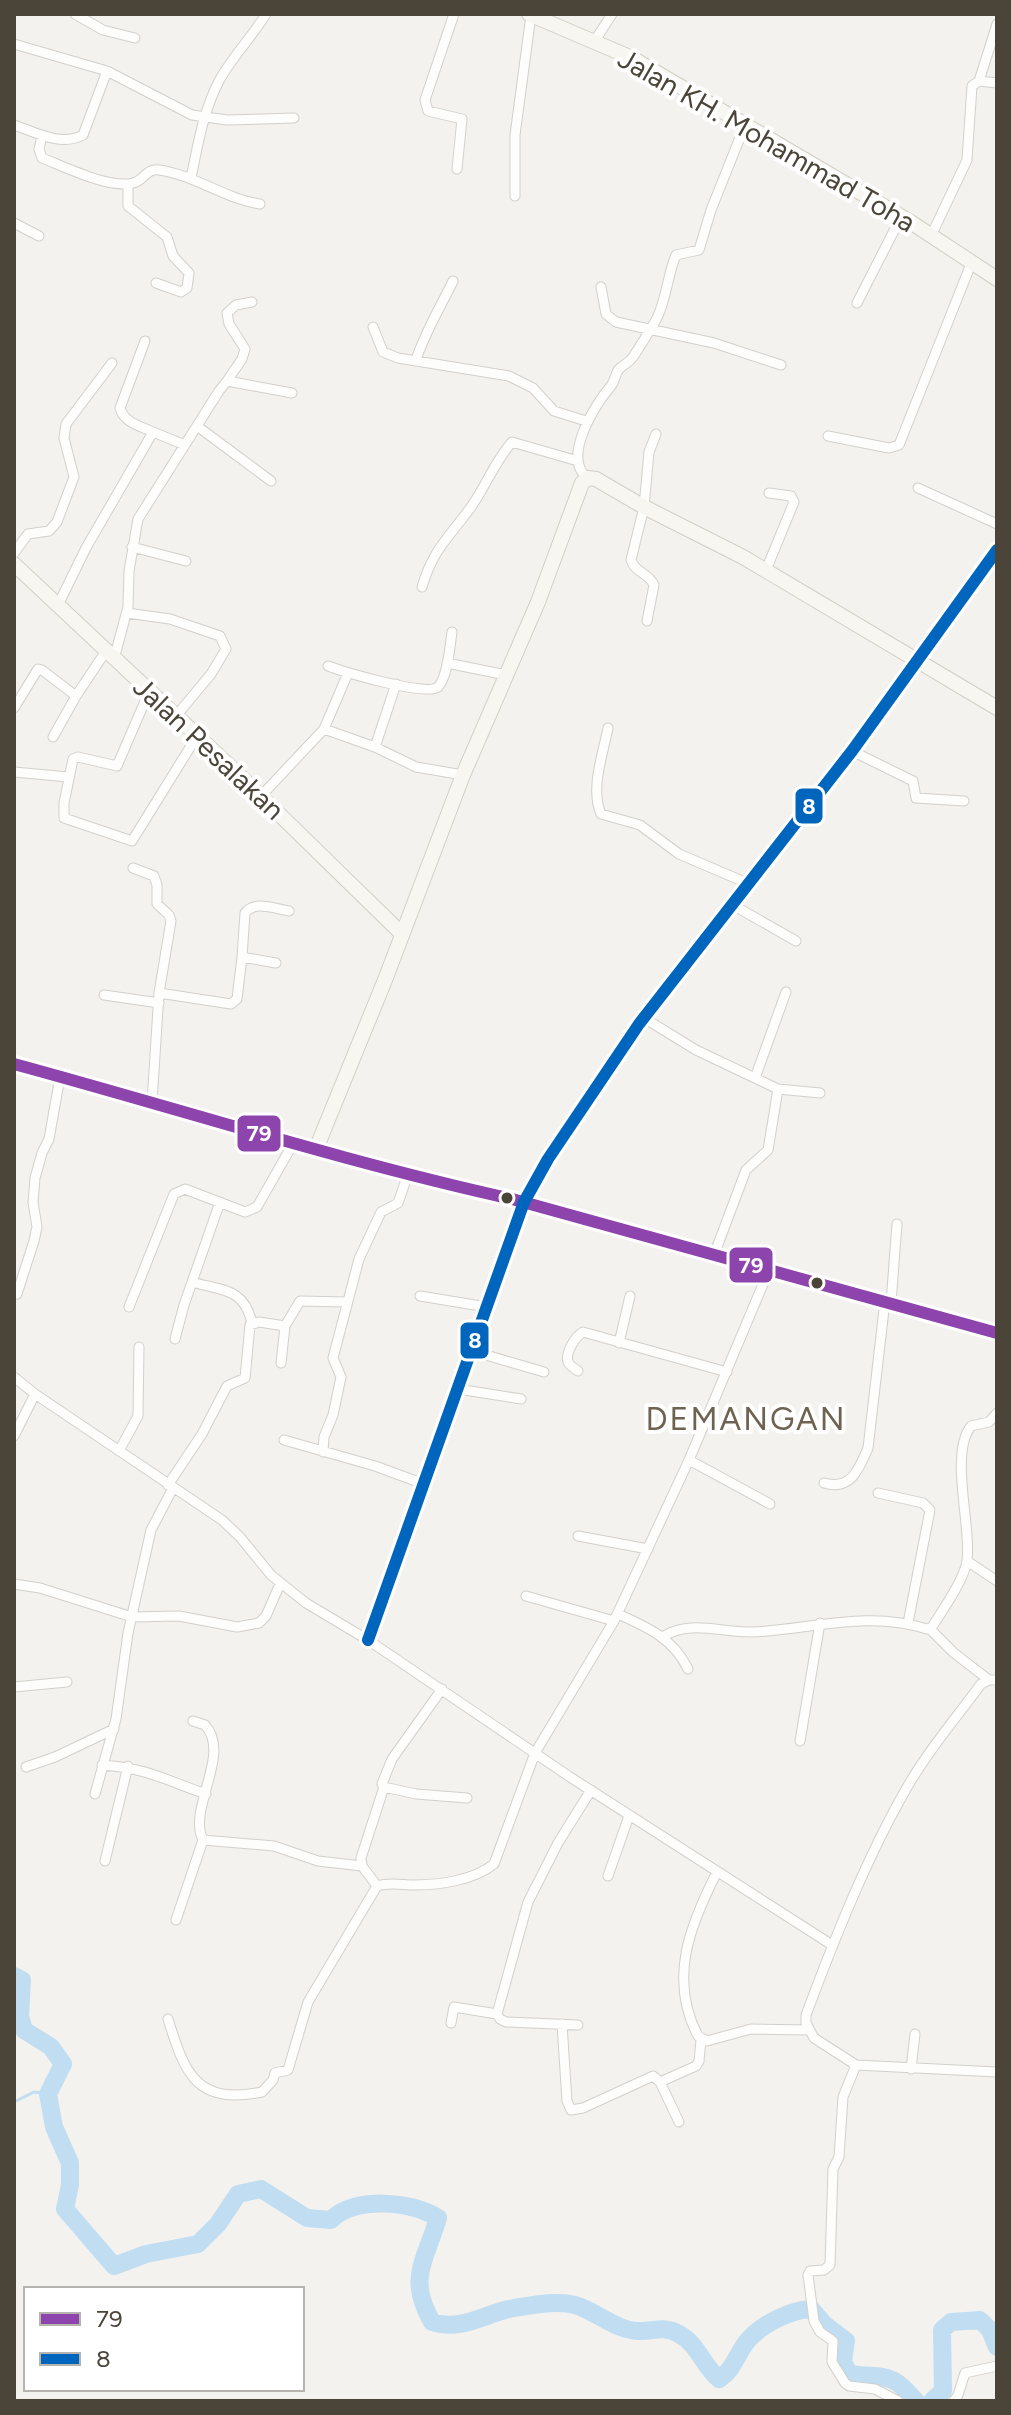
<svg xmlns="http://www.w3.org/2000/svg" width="1011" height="2415" font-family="Figtree,sans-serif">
<rect width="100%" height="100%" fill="#f4f2ee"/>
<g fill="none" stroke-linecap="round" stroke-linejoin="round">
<path stroke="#c0ddf1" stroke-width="3" d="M 14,2102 L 34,2092 L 48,2094"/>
<path stroke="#c0ddf1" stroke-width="18" d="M 14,1976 L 22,1980 L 20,2016 L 24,2030 L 51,2047 L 63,2064 L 48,2094 L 54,2127 L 70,2163 L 70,2185 L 65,2209 L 114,2266 L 146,2254 L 198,2244 L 218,2224 L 238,2194 L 261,2189 L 307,2218 L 331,2220 C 353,2196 413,2201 438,2218 C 425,2262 407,2278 432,2322 C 462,2332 485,2313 514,2308 C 533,2305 557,2300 575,2305 C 596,2311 615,2330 638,2331 C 653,2332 664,2325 679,2334 C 698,2344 703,2366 719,2379 C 735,2369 737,2352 749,2339 C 763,2324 790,2310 811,2309 L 825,2325 L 846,2341 L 843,2362 L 849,2373 C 864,2378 882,2373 896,2382 C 903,2386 910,2395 916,2401
M 932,2401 L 943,2391 L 942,2330 L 951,2322 L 980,2320 L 990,2330 L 997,2347"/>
<defs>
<path id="street" d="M 75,14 L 103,30 L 135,38
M 454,14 L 425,100 L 428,111 L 462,119 L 457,169
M 594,42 L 612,14
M 14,44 L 107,71 L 192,115 L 227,120 L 294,118
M 979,81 L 997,24
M 14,125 C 35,132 61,147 83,135 L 107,71
M 42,136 L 39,149 L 42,158 C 65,167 109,189 133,183 C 144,181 146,168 159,170 C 195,175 225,199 260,204
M 191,178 C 198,144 203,112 219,81 C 232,57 252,37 266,14
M 128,184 L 128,206 L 167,237 L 173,256 L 189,273 L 187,288 L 181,292 L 156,283
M 515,196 L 515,135 L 531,15
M 14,223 L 39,236
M 931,236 L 967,160 L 972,86 L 979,81 L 997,83
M 601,287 L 606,314 L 616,322 L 714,343 L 781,365
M 857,303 L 901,217
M 373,327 L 383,352 L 398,358 L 509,376 L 533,388 L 554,411 L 586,421
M 145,341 L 120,408 C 124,423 141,426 153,432
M 416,360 C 425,332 440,308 453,281
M 227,381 L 242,359 L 245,349 L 229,324 L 227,313 L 236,305 L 252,302
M 197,426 L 271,481
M 828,436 L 889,448 L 899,445 L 971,264
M 588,478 C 561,459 595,404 611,386 C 615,381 615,374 619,369 C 624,364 629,363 633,357 C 641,345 649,332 656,320 C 667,299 667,276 676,255 L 699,250 L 711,210 L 745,125
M 918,488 L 997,524
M 132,547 L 186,561
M 14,553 L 28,534 L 49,531 L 57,522 L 74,477 L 64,438 L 66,424 L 112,363
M 766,570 L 794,502 L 791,496 L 769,493
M 422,587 C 433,549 450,536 471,507 C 486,486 495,461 512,442 L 578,461
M 58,605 L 86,548 L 153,432 L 185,445
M 127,613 L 170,619 L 220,636 L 226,649 L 211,674 L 176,716
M 647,621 L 654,585 C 649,573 635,573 631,560 L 644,507 L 649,452 L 656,434
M 114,659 L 128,607 L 129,571 L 138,519 L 219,391 L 227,381 L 292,393
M 447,663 L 506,675
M 328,666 C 344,672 428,697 438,687 C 448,677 450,645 452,632
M 149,692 L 117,766 L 78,757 L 73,759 L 64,803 L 64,818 L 132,841 L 197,736
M 14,708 L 38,669 L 42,670 L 76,696
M 608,728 C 603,754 590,789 601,814 L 640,825 L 679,854 L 747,883
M 324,729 L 348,673
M 53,737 L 76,696 L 106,651
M 375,747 L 396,684
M 852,751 L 913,781 L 916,798 L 964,801
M 14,772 L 69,777
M 261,796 L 324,729 L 375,747 L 416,767 L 463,775
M 133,868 L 154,876 L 157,885 L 157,904 L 169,915 L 171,921 L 159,993 L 152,1102
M 731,904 L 796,941
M 242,957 L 245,913 C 254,900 275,909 289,911
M 159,993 L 231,1004 L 237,999 L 242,957 L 276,963
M 104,995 L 159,1003
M 644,1018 L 696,1050 L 778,1089 L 768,1150 L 746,1170 L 714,1255
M 755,1078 L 786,992
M 778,1089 L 820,1093
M 192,1282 C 223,1291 244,1288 252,1323
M 17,1294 L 34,1241 L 37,1227 L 33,1202 L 35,1178 L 42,1153 L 49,1139 L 60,1077
M 420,1296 L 487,1307
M 891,1303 L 897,1224
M 129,1307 L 174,1194 L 185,1189 L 245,1212 L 257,1207 L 294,1142
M 175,1339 L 184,1305 L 220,1202
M 619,1343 L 630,1296
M 472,1351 L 544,1372
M 281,1363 L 285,1326 L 300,1301 L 347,1302
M 578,1371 C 575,1369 569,1365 568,1362 C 565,1352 576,1336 583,1332 L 727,1372
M 14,1377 L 35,1394 L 222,1520 L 240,1537 L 271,1575 L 306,1603 L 368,1640 L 570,1777 L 832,1945
M 458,1389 L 521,1399
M 14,1436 L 35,1394
M 284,1440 L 375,1466 L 424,1484
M 119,1451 L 138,1416 L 139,1347
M 323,1452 L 324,1437 L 333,1415 L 341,1377 L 333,1358 L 359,1259 L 381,1212 L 398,1203 L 408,1174
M 689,1460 L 770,1504
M 824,1483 C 851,1491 859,1469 868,1448 L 885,1301
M 168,1485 L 202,1434 L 227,1386 L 245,1378 L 250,1325 L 259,1322 L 285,1326
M 878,1493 L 923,1503 L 930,1510 L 908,1623
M 578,1536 L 648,1549
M 967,1561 L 997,1581
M 14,1584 L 40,1588 L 132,1617 L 179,1616 L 237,1627 L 259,1623 L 266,1616 L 280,1584
M 526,1596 L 614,1621
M 618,1614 C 647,1627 673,1638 688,1669
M 929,1628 L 954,1653 L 989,1680
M 662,1637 C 690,1619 722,1633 753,1632 C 812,1629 869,1610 927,1629 L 932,1627 C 942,1611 964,1580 967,1561 C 972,1528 949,1454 971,1426 L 989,1422 L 997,1413
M 368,1640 L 524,1202
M 997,1680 L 989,1680 L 981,1684 C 957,1717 929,1749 909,1784 C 868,1854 834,1940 806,2015 L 806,2023 L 814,2038 L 856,2065 L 997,2072
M 14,1687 L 67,1682
M 442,1689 L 392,1759 L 382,1784 L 384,1787 L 416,1794 L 467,1798
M 193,1721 L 205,1725 C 232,1754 187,1809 203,1840 L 274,1846 L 318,1861 L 362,1866
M 800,1741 L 820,1623
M 102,1765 C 147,1768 165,1780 206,1794
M 26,1767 L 55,1757 L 114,1729
M 95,1794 L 116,1719 L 128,1633 L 151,1530 L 173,1488
M 105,1861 L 128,1766
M 717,1872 C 690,1925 668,1979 698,2036 L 707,2041 L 751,2029 L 809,2030
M 608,1876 L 629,1816
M 377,1886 L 362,1866 L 361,1858 L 384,1787
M 176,1920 L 203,1840
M 497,2014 L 500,2019 L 506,2022 L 578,2025
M 168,2019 C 185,2074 196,2105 262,2092 L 273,2080 L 275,2073 L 288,2070 L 308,2002 L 377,1886 C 390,1882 402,1885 415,1885 C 440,1885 474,1880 494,1864 L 535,1753 L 614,1621 L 689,1460 L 769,1270
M 451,2023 L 454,2007 L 497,2014 L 528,1902 L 558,1843 L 591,1790
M 562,2024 L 567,2101 L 571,2110 L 583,2108 L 653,2076 L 660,2082 L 679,2122
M 856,2065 L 843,2097 L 839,2157 L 833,2169 L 830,2265 L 824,2270 L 810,2271 L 808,2275 L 814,2321 L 820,2332 L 833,2341 L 832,2362 L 845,2383 L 849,2386 L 875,2389 L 898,2401
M 911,2069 L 915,2034
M 660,2082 L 696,2066 L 699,2061 L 701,2040
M 954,2401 L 958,2395 L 965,2373 L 997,2366"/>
<path id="secondary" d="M 529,14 L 632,58 L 912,223 L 997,279
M 14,564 L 236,772 L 401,933
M 14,1064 C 180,1109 344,1162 512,1199 L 997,1333
M 316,1149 L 385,980 L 463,775 L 538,602 L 582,483 L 588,478 L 596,479 L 644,507 L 743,557 L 997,708
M 524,1202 L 548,1159 L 639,1024 L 852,751 L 997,550"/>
</defs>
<use href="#street" stroke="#d2d0cb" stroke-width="11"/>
<use href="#secondary" stroke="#d3cfc5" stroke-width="16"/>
<use href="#street" stroke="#fdfdfc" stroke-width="9"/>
<use href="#secondary" stroke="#f7f6f1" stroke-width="14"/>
<defs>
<path id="bus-1" d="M 14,1064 C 180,1109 344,1162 512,1199 L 997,1333"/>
<path id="bus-2" d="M 368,1640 L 524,1202 L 548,1159 L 639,1024 L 852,751 L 997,550"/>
</defs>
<use href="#bus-1" stroke="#fff" stroke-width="18"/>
<use href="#bus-2" stroke="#fff" stroke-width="18"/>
<use href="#bus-1" stroke="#8e44ad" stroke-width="12"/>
<use href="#bus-2" stroke="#0065bd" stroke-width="12"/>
</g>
<g fill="#4b4439" stroke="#fff" stroke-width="3">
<circle cx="507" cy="1198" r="7"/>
<circle cx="817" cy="1283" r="7"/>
</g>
<g text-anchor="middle" stroke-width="8" stroke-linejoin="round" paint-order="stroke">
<g font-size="28" fill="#4b4439" stroke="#fff">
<text transform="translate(767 140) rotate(30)" y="10">Jalan KH. Mohammad Toha</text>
<text transform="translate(209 748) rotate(43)" y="10">Jalan Pesalakan</text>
</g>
<g font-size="32" letter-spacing="2" fill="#6e6250" stroke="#fff">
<text x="746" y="1430">DEMANGAN</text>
</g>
</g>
<g stroke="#fff" stroke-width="3">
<rect x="794" y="787" width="30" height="38" rx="8" fill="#0065bd"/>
<rect x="236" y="1114" width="46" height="39" rx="8" fill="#8e44ad"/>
<rect x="728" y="1246" width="46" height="38" rx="8" fill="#8e44ad"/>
<rect x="459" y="1321" width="31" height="39" rx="8" fill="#0065bd"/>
</g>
<g font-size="22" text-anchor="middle" font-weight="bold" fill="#fff">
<text x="809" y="814">8</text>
<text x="259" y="1141">79</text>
<text x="751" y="1273">79</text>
<text x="475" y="1348">8</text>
</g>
<rect width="1011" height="2415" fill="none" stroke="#4b4439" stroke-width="32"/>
<rect x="24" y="2287" width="280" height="104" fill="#ffffff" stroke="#b7b4b0" stroke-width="2"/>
<rect x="40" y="2313" width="40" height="12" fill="#8e44ad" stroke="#b7b4b0" stroke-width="2"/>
<text x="96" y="2327" font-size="24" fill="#4b4439">79</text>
<rect x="40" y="2353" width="40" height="12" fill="#0065bd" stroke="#b7b4b0" stroke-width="2"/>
<text x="96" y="2367" font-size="24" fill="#4b4439">8</text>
</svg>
